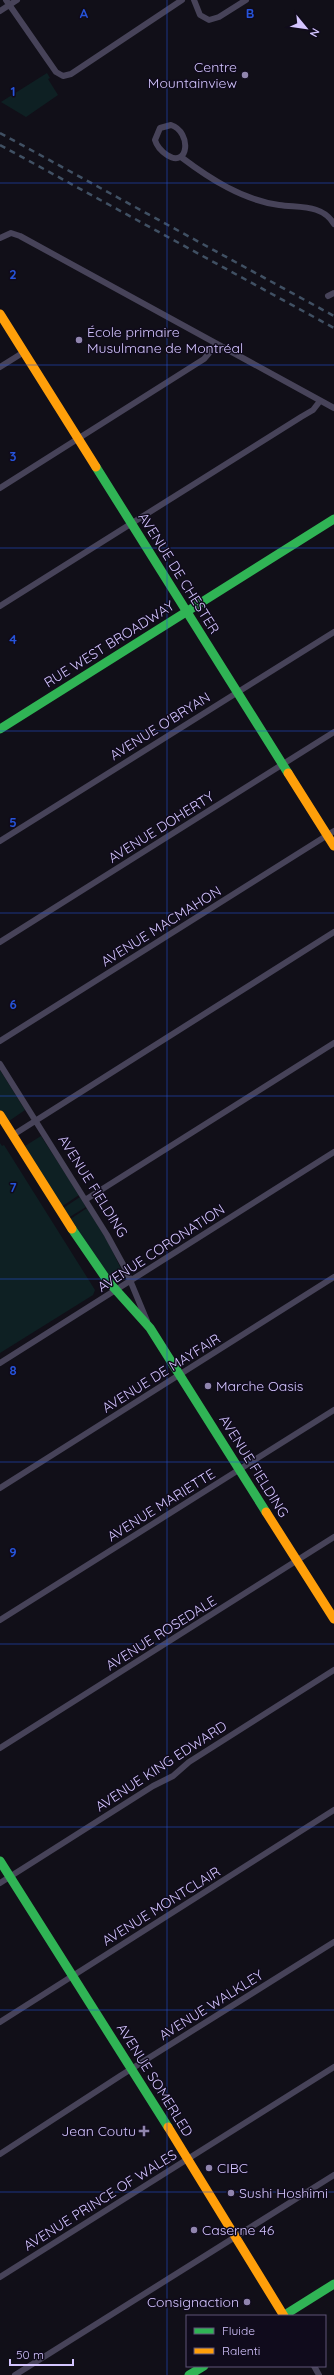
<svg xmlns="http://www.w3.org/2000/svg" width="334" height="2375" font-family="Quicksand,sans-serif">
<rect width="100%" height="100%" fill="#110f18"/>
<path fill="#0e2023" d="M 47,73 L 50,78 L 48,79 L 58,95 L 26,117 L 1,102 Z
M 0,1070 L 25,1110 L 9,1121 L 0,1110 Z
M 41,1136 L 79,1195 L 61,1207 L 25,1146 Z
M 0,1143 L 2,1146 L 4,1145 L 95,1290 L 93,1295 L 0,1353 Z
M 80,1197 L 86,1207 L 68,1218 L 62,1209 Z
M 87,1208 L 108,1242 L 121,1269 L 112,1277 L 106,1272 L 69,1220 Z"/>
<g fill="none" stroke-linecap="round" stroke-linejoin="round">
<path stroke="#474359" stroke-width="6" d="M 6,0 L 56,72 L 63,76 L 71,74 L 182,0
M 194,0 L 200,15 L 209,20 L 219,17 L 246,0
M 0,11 L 17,0
M 171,125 C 192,132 189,169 167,155 C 161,151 157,147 155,140 L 160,128 Z
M 181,157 C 210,179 243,200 279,205 C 299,208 322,204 334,224
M 0,238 L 11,233 L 20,236 L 334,408
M 328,296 L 334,293
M 0,367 L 24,352
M 0,488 L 204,359 L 217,344
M 0,606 L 301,417 L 313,410 L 320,401
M 0,841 L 334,632
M 0,942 L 334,732
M 0,1041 L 334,831
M 0,1064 L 107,1235 L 125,1268 L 147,1321
M 13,1135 L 334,932
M 85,1200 L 334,1043
M 0,1363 L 334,1152
M 0,1488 L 334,1277
M 0,1620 L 334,1410
M 0,1748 L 334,1537
M 0,1883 L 153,1786 L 173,1776 L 189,1762 L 334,1670
M 0,2022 L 334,1810
M 0,2154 L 120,2076 L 334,1942
M 0,2277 L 334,2067
M 314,2366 L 319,2375
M 15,2375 L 334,2175"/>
<path stroke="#30b455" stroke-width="9" d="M 96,467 L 288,773
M 0,729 L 334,519
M 72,1229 L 107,1280 L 150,1328 L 266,1512
M 0,1861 L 168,2127
M 283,2316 L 334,2284
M 189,2375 L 204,2366"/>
<path stroke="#ff9f0a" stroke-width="9" d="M 0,314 L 96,467
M 288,773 L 334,846
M 0,1115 L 72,1229
M 266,1512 L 334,1619
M 168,2127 L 284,2316"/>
<path stroke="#405063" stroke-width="2.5" stroke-dasharray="6 5" stroke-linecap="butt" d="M 0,133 L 334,316
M 0,145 L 334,328"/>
</g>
<path fill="none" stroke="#2654da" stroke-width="1" stroke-opacity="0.55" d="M 167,0 L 167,2375M 0,183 L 334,183M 0,365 L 334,365M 0,548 L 334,548M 0,731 L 334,731M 0,913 L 334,913M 0,1096 L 334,1096M 0,1279 L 334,1279M 0,1462 L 334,1462M 0,1644 L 334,1644M 0,1827 L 334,1827M 0,2010 L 334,2010M 0,2192 L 334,2192"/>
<g fill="#9085ae" stroke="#100b1c" stroke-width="1.5">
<circle cx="245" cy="75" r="4"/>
<circle cx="79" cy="340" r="4"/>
<circle cx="208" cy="1386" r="4"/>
<path d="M142 2125h4v4h4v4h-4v4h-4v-4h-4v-4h4z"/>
<circle cx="209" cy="2168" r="4"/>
<circle cx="231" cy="2193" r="4"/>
<circle cx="194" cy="2230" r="4"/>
<circle cx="247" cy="2302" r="4"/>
</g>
<g text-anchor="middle" stroke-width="3" stroke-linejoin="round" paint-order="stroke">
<g font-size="14" fill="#d4c5ff" stroke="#100b1c" text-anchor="start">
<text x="237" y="72" text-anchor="end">Centre<tspan x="237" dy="16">Mountainview</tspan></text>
<text x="87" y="337">École primaire<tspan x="87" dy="16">Musulmane de Montréal</tspan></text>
<text x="216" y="1391">Marche Oasis</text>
<text x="136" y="2136" text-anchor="end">Jean Coutu</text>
<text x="217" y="2173">CIBC</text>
<text x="239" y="2198">Sushi Hoshimi</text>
<text x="202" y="2235">Caserne 46</text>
<text x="239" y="2307" text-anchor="end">Consignaction</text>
</g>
<g font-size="14" fill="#d4c5ff" stroke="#100b1c">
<text transform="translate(179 573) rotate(58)" y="5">AVENUE DE CHESTER</text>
<text transform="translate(109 644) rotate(-32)" y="5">RUE WEST BROADWAY</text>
<text transform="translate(160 726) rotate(-32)" y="5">AVENUE O'BRYAN</text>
<text transform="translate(161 827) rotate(-32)" y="5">AVENUE DOHERTY</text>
<text transform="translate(161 926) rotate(-32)" y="5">AVENUE MACMAHON</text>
<text transform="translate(93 1186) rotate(58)" y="5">AVENUE FIELDING</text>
<text transform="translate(161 1248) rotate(-33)" y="5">AVENUE CORONATION</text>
<text transform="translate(161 1373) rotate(-32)" y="5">AVENUE DE MAYFAIR</text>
<text transform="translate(254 1466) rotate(58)" y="5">AVENUE FIELDING</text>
<text transform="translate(161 1505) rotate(-32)" y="5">AVENUE MARIETTE</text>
<text transform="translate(161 1633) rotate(-32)" y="5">AVENUE ROSEDALE</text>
<text transform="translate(161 1766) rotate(-33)" y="5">AVENUE KING EDWARD</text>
<text transform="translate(161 1906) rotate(-32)" y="5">AVENUE MONTCLAIR</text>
<text transform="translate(211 2005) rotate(-32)" y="5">AVENUE WALKLEY</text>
<text transform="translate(155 2080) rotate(58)" y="5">AVENUE SOMERLED</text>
<text transform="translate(100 2200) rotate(-32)" y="5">AVENUE PRINCE OF WALES</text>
</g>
</g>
<g font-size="13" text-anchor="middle" font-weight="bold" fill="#2654da" stroke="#100b1c" stroke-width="3" stroke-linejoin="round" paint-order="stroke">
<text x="84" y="18">A</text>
<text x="250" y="18">B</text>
<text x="13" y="96">1</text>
<text x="13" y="279">2</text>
<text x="13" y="461">3</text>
<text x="13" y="644">4</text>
<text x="13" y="827">5</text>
<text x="13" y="1009">6</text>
<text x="13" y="1192">7</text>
<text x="13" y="1375">8</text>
<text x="13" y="1557">9</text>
</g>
<rect x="186" y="2315" width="140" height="52" fill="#100b1c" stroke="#5e5577"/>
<rect x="194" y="2328" width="20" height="6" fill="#30b455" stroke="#5e5577"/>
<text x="222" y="2335" font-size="12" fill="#d4c5ff">Fluide</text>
<rect x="194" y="2348" width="20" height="6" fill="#ff9f0a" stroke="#5e5577"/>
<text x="222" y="2355" font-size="12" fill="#d4c5ff">Ralenti</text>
<g transform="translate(306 28) rotate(119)" stroke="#100b1c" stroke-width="3" paint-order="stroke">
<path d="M0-3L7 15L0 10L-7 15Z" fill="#d4c5ff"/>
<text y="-6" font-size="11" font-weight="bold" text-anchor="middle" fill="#d4c5ff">N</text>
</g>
<path d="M10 2359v6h63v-6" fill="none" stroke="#d4c5ff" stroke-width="2"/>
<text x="16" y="2359" font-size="12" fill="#d4c5ff" stroke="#100b1c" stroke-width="3" paint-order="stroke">50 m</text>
</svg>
